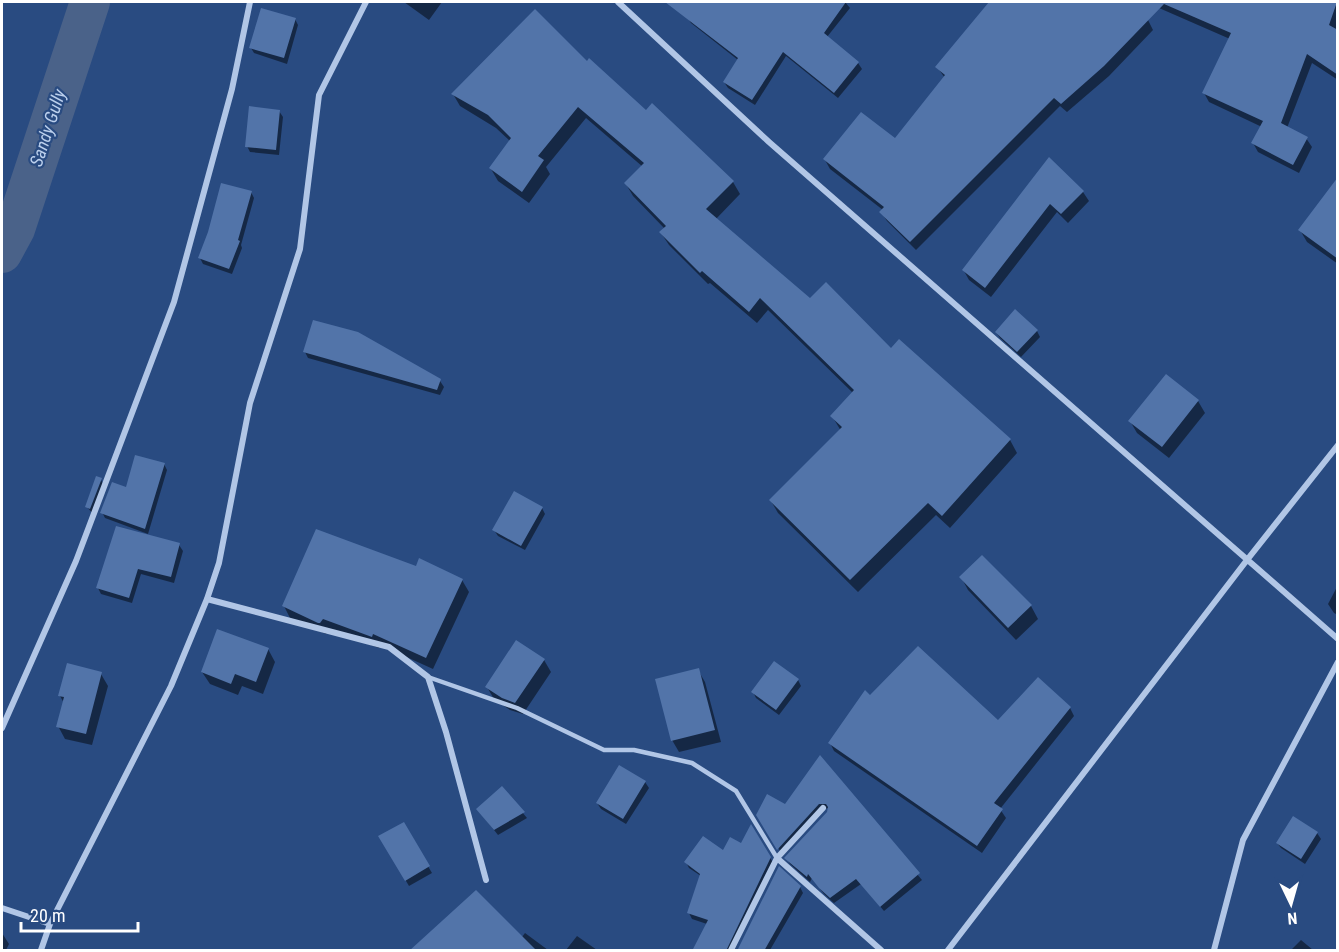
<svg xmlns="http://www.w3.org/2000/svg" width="1339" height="952" font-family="'Roboto Condensed',sans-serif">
<rect width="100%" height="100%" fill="#294b81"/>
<path fill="#0007" d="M 404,2 L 442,2 L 429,20 Z
M 673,2 L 845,2 L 850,8 L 827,37 L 858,63 L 862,69 L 838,98 L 786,56 L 755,105 L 728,88 L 724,82 L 738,60 L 691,23 L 687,17 L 689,16 Z
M 987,2 L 1130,2 L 1148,20 L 1153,30 L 1109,76 L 1067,112 L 1060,106 L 916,250 L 887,221 L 881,212 L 883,210 L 830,169 L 825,160 L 895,141 L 945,78 L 937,67 L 989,3 Z
M 1155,2 L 1274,2 L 1299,12 L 1302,2 L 1338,2 L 1338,80 L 1312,63 L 1287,128 L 1306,138 L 1312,147 L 1299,173 L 1258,152 L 1253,143 L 1262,127 L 1209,102 L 1204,93 L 1230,39 L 1159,8 Z
M 295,19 L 298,25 L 287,64 L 254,53 L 251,48 Z
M 587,64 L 733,182 L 740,194 L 716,219 L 810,300 L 892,350 L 899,342 L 1010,440 L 1017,453 L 950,528 L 936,515 L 858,592 L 778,513 L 771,501 L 841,431 L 832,416 L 853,393 L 768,310 L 757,323 L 710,283 L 708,284 L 669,245 L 661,233 L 665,229 L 633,196 L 626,184 L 643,167 L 586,118 L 546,167 L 550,174 L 529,203 L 498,181 L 491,169 L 510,141 L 496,128 L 460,106 L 453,94 Z
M 279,111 L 283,117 L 279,155 L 250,152 L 247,146 Z
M 1049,159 L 1083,192 L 1089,201 L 1068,223 L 1057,212 L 991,297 L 969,280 L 964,271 Z
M 251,192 L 254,198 L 241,245 L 242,248 L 232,274 L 203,264 L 200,258 Z
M 1338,204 L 1338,264 L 1307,242 L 1300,230 Z
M 1037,331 L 1040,337 L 1021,357 L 1000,338 L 996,332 Z
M 305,352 L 440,381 L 444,387 L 440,395 L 308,358 Z
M 1198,401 L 1205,413 L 1169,458 L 1137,433 L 1130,421 Z
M 164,464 L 167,470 L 148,534 L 105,518 L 102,512 L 127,489 Z
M 101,480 L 104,485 L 93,514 L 87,507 Z
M 542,508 L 545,514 L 525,550 L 498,536 L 494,530 Z
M 179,545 L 183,551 L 174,583 L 141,574 L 132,603 L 101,594 L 98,588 Z
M 982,557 L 1031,606 L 1038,619 L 1016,640 L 968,590 L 961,577 Z
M 416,568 L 462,580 L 469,592 L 433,669 L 380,645 L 379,648 L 329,630 L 326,634 L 290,618 L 284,606 Z
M 1338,585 L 1338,615 L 1334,613 L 1328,604 Z
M 268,649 L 275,662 L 263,694 L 242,686 L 238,695 L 210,684 L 202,672 Z
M 544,660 L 551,672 L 523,714 L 510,710 L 494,699 L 487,687 Z
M 698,670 L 705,682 L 721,742 L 679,752 L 672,740 Z
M 101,674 L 108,686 L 92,745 L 65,739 L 58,726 L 64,703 L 60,696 Z
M 798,680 L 801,686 L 779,715 L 756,698 L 753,692 Z
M 870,697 L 998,723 L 1070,708 L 1074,716 L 1000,809 L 1006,818 L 982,853 L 834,751 L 830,743 Z
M 820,758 L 922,880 L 884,911 L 861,884 L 834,903 L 824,894 L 812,878 L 810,882 L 790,864 L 786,858 L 828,812 L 828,808 L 822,810 L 782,854 L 758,815 L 786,806 Z
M 645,782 L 649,788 L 626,824 L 601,809 L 597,803 Z
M 502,788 L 527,818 L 498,835 L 478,810 Z
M 1294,818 L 1317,833 L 1321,839 L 1305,864 L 1281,848 L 1277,843 Z
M 403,824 L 432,873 L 409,886 L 380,837 Z
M 751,828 L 774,864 L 731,950 L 694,950 L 707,924 L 692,919 L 689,913 L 701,876 L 689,868 L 686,862 L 742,845 Z
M 800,887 L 803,893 L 770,950 L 738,950 Z
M 2,933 L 9,944 L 6,950 L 2,950 Z
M 525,933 L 548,950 L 482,950 L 522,937 Z
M 577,936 L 597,950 L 566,950 Z
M 1301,940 L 1313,950 L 1291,950 Z"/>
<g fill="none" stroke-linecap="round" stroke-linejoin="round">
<path stroke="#4a6289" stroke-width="40" d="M 2,253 L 15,229 L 90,2"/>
</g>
<path fill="#5274a9" d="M 665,2 L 846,2 L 824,33 L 859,62 L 834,93 L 783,52 L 752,100 L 723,82 L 738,58 Z
M 989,2 L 1337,2 L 1329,25 L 1338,30 L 1338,75 L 1307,54 L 1281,123 L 1308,137 L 1293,165 L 1251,143 L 1263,121 L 1202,93 L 1231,33 L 1164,4 L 1104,66 L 1061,104 L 1054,98 L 910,242 L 879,212 L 884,207 L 823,159 L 861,112 L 895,138 L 945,75 L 935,67 Z
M 261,8 L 296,18 L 284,58 L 249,48 Z
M 535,9 L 587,61 L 589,58 L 646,110 L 652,103 L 734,181 L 706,209 L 810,298 L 826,282 L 891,348 L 899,339 L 1011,439 L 942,516 L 928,503 L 850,580 L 769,500 L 842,427 L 830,416 L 854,390 L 760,298 L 749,312 L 702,271 L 700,273 L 659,232 L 666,226 L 624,183 L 644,163 L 578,107 L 538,156 L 544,160 L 522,192 L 489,168 L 511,138 L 488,115 L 451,94 Z
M 249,106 L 280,110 L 276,150 L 245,147 Z
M 1049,157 L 1084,191 L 1061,214 L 1050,204 L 985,288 L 962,270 Z
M 1338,177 L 1338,259 L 1298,230 Z
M 221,183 L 252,191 L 238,240 L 240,241 L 229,269 L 198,258 L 208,232 Z
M 1015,309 L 1038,330 L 1017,352 L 995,332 Z
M 313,320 L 358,332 L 441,379 L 437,390 L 303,352 Z
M 1166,374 L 1199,400 L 1162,447 L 1128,421 Z
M 135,455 L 165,463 L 145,529 L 100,513 L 112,482 L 126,487 Z
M 96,476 L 102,478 L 90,509 L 85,507 Z
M 514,491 L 543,507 L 521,546 L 492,530 Z
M 116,526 L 180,543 L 171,577 L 138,569 L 129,598 L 96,588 Z
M 316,529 L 416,566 L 419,558 L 463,579 L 426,658 L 373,634 L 372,637 L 323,619 L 320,623 L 318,623 L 282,606 Z
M 982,555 L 1032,605 L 1008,628 L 959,577 Z
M 217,629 L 269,648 L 256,682 L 235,674 L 231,684 L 201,672 Z
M 516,640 L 545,659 L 515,703 L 502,698 L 485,687 Z
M 918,646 L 998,720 L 1038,677 L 1071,707 L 994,803 L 1003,809 L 977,846 L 828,743 L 865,690 L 870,695 Z
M 774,661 L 799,679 L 776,710 L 751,692 Z
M 67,663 L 102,672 L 86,734 L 56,727 L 64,697 L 58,696 Z
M 699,668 L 715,730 L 671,741 L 655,679 Z
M 820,755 L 920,873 L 880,907 L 856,879 L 830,898 L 819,888 L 808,874 L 807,877 L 784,858 L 827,812 L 828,807 L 826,804 L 819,804 L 777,850 L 756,815 L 767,794 L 785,804 Z
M 619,765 L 646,781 L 623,819 L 596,803 Z
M 502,786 L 525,812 L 494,830 L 476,809 Z
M 1293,816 L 1318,832 L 1301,859 L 1276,843 Z
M 404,822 L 430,866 L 405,881 L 378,836 Z
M 751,824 L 771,857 L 726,951 L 692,951 L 708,920 L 687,913 L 700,874 L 684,862 L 703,836 L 723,850 L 730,837 L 741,843 Z
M 779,866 L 801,886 L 764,951 L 737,951 Z
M 476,890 L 537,951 L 409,951 Z"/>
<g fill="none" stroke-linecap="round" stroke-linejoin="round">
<path stroke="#b1c6e6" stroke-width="4.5" d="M 428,677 L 517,708 L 604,750 L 634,750 L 692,763 L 736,791 L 777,858"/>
<path stroke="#b1c6e6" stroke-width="6" d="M 618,2 L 769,142 L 1338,639
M 207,599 L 389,647 L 428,677 L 446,732 L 486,880
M 2,728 L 76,561 L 174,302 L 232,89 L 250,2
M 777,858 L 881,950
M 2,908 L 50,924 L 41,950
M 50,924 L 171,686 L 207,599 L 219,563 L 250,403 L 300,249 L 319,95 L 366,2
M 731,950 L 777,858 L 823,808
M 948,950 L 1247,560 L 1338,445
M 1214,950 L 1243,840 L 1338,662"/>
</g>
<g text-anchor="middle" stroke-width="4.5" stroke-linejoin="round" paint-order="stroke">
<g font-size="18" font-style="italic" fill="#bcd0ed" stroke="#294b81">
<text transform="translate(48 128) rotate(-72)" y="6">Sandy Gully</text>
</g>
</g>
<rect width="1339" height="952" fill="none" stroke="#ffffff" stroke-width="6"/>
<g transform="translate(1291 904) rotate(175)" stroke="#294b81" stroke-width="4.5" paint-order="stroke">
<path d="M0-4.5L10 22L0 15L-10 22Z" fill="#ffffff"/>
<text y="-9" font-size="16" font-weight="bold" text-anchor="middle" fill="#ffffff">N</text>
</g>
<path d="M21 922v9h117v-9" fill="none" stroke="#ffffff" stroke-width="3"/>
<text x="30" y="922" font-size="18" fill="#ffffff" stroke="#294b81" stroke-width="4.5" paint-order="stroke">20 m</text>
</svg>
